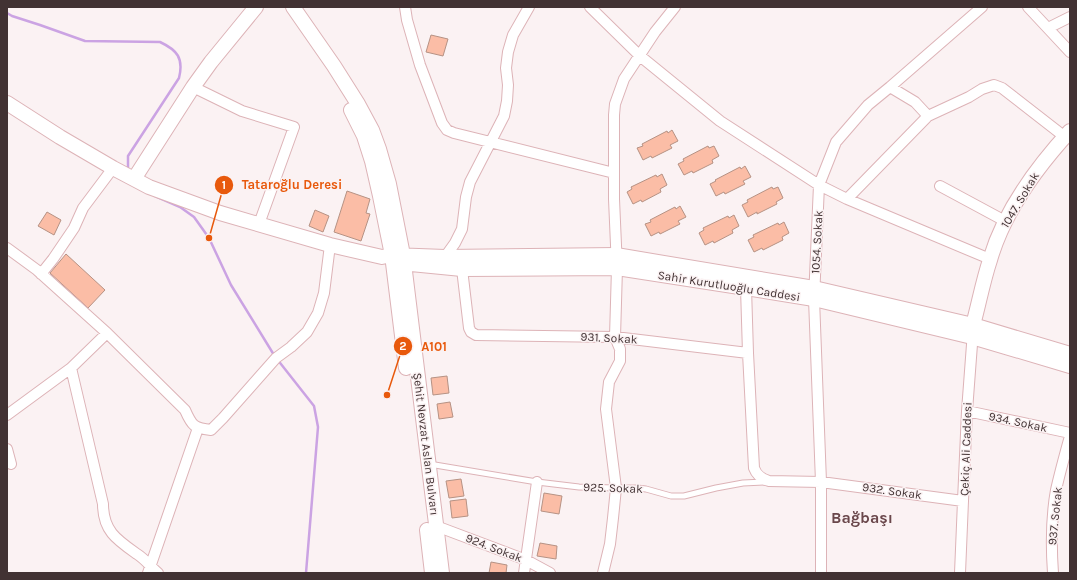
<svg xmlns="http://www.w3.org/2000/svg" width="1077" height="580" font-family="Karla,sans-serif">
<rect width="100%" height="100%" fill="#fbf2f3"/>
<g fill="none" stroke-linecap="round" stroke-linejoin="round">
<path stroke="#cba3e3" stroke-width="2.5" d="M 7,13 L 12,16 L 40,25 L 85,41 L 160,42 C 177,50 184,58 179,78 L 128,156 L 128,170
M 155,196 L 180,207 L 194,217 L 209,238 L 231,285 L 274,355
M 277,359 L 314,406 L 318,427 L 306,573"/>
</g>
<path fill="#fbbda6" stroke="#b69284" d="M 431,35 L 448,39 L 443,56 L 426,52 Z
M 672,130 L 678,141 L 670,145 L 672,148 L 652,158 L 651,156 L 643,160 L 637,148 L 643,146 L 642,144 L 667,131 L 668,133 Z
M 708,146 L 709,148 L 714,146 L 719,156 L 712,160 L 713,163 L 693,173 L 692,171 L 684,175 L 678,164 L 684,161 L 683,159 Z
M 745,166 L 751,177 L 743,181 L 745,184 L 725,194 L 724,192 L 716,196 L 710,184 L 716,181 L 715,180 L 740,167 L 741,169 Z
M 662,174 L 667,185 L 660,189 L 661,192 L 642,202 L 641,200 L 633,204 L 627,192 L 632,189 L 631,187 L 656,175 L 657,177 Z
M 772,187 L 773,189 L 778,187 L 783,198 L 776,202 L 777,204 L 757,214 L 757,212 L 748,217 L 742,205 L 748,202 L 747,200 Z
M 347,191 L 370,199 L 366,213 L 370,214 L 361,241 L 334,232 Z
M 680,206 L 686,217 L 678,221 L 680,224 L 660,234 L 659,232 L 651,236 L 645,224 L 651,222 L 650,220 L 675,207 L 676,209 Z
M 315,210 L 329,216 L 323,232 L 309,226 Z
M 47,212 L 61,220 L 54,235 L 38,226 Z
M 734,215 L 739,226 L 732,230 L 733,233 L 714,243 L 713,241 L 705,245 L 699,233 L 704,230 L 703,228 L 728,216 L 729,218 Z
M 784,222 L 789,233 L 782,237 L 783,240 L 763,250 L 762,248 L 754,252 L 748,240 L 754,237 L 753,235 L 778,223 L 779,225 Z
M 66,254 L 105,290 L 88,308 L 50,273 Z
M 447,376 L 449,393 L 433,395 L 431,378 Z
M 450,402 L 453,417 L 439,419 L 437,404 Z
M 461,479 L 464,496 L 449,498 L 446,481 Z
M 544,493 L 562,496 L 559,514 L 541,511 Z
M 466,499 L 468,516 L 452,518 L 450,501 Z
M 540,543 L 557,546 L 556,559 L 537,556 Z
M 491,562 L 507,565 L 506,573 L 489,573 Z"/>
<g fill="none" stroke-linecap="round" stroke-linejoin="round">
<defs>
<path id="lane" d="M 429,464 L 537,482 L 579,487 L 616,488 L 637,488 L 646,489 L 671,496 L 684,496 L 716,488 L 743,483 L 765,482"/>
<path id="street" d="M 405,7 L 407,20 L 420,65 L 442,123 L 447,130 L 454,133 L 614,173
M 590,7 L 640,56 L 720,121 L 819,185 L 847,199 L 990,259
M 1028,7 L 1070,52
M 1048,28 L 1070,17
M 193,87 L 242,111 L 294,127 L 259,224
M 890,87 L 915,102 L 928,116
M 940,186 L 1005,221
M 847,199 L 928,116 L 969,97 L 982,89 L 994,85 L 1002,88 L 1065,137
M 7,248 L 37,270 L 107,333 L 185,410 C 192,426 194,428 211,430 L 223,418 L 276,358 L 291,347 L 307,332 L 318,313 L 324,293 L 330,245
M 445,257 L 455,243 L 462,229 L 466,197 L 470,182 L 504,116 L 507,101 L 508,85 L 506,68 L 508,52 L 513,35 L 529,7
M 462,269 L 469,328 L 471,332 L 476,335 L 615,337 L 748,353
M 41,274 L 53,259 L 74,228 L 83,208 L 113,168
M 746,288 L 748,353 L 754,468 C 757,476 762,479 769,481 L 821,482 L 963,501
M 71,368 L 103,504 C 103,531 117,540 137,554 C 145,559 151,567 158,573
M 967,411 L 1070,433
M 7,415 L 71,368 L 107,333
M 7,449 L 11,464
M 436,526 L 526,560 L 550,573
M 148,573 L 198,428
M 524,573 L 537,482
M 603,573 L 610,544 L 613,518 L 616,488 L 606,409 L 609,382 L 620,361 L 620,349 L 615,337 L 617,268 L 614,199 L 614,115 L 615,104 L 624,79 L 655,32 L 675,7
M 821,573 L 821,482 L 814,299 L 819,185 L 836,142 L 868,105 L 890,87 L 982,7
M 960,573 L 963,501 L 967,411 L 973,331
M 1053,573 C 1051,545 1051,518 1056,490 C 1060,472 1065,454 1070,436"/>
<path id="secondary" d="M 293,7 L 334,66 L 358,104 L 372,130 L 379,149 L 389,184 L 403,255 L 442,573
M 7,103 L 60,137 L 113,168 L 149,187 L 220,213 L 330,245 L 382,257 L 392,255 L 445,257 L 616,255 L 814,288 L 973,325 L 1070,354
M 351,110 L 364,136 L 372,161 L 380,196 L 392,255 L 406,368
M 134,179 L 193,87 L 211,62 L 256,7
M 411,264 L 462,269 L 617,268 L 746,288 L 814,299 L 972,337 L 1070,366
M 973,325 C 979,303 983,281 990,260 C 1004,211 1036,168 1070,131
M 427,530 L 432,573"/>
</defs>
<use href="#lane" stroke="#ddb3b7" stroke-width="7"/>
<use href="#street" stroke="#ddb3b7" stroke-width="12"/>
<use href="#secondary" stroke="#ddb3b7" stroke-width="16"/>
<use href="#lane" stroke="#fff" stroke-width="5"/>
<use href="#street" stroke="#fff" stroke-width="10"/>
<use href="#secondary" stroke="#fff" stroke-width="14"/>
</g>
<g text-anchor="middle" stroke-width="3" stroke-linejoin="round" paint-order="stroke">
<g font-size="12" fill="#423233" stroke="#fbf2f3">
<text transform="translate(1020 200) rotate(-59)" y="4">1047. Sokak</text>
<text transform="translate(817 242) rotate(-87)" y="4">1054. Sokak</text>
<text transform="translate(729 286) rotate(9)" y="4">Sahir Kurutluoğlu Caddesi</text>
<text transform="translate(609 338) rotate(3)" y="4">931. Sokak</text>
<text transform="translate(1018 422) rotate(12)" y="4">934. Sokak</text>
<text transform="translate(426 444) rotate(83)" y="4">Şehit Nevzat Aslan Bulvarı</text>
<text transform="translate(966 449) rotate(-88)" y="4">Çekiç Ali Caddesi</text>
<text transform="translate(613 488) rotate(2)" y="4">925. Sokak</text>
<text transform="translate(892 491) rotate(8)" y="4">932. Sokak</text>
<text transform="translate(1055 516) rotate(-84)" y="4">937. Sokak</text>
<text transform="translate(494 548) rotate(21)" y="4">924. Sokak</text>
</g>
<g font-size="16" font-weight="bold" fill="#6a474b" stroke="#fbf2f3">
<text x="862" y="523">Bağbaşı</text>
</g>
</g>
<path fill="none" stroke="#e8590c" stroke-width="1.5" d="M209 238L224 185M387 395L403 346"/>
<g fill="#e8590c" stroke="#fbf2f3" stroke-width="1.5">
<circle cx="209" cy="238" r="4"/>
<circle cx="387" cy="395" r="4"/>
<circle cx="224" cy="185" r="10"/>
<circle cx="403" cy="346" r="10"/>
</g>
<g font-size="12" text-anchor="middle" font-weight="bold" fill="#fff">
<text x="224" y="189">1</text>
<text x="403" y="350">2</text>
</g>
<g font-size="13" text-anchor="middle" font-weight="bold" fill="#e8590c" stroke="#fbf2f3" stroke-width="3" stroke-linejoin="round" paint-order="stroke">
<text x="292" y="189">Tataroğlu Deresi</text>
<text x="434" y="351">A101</text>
</g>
<rect width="1077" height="580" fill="none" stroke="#423233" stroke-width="16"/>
</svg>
